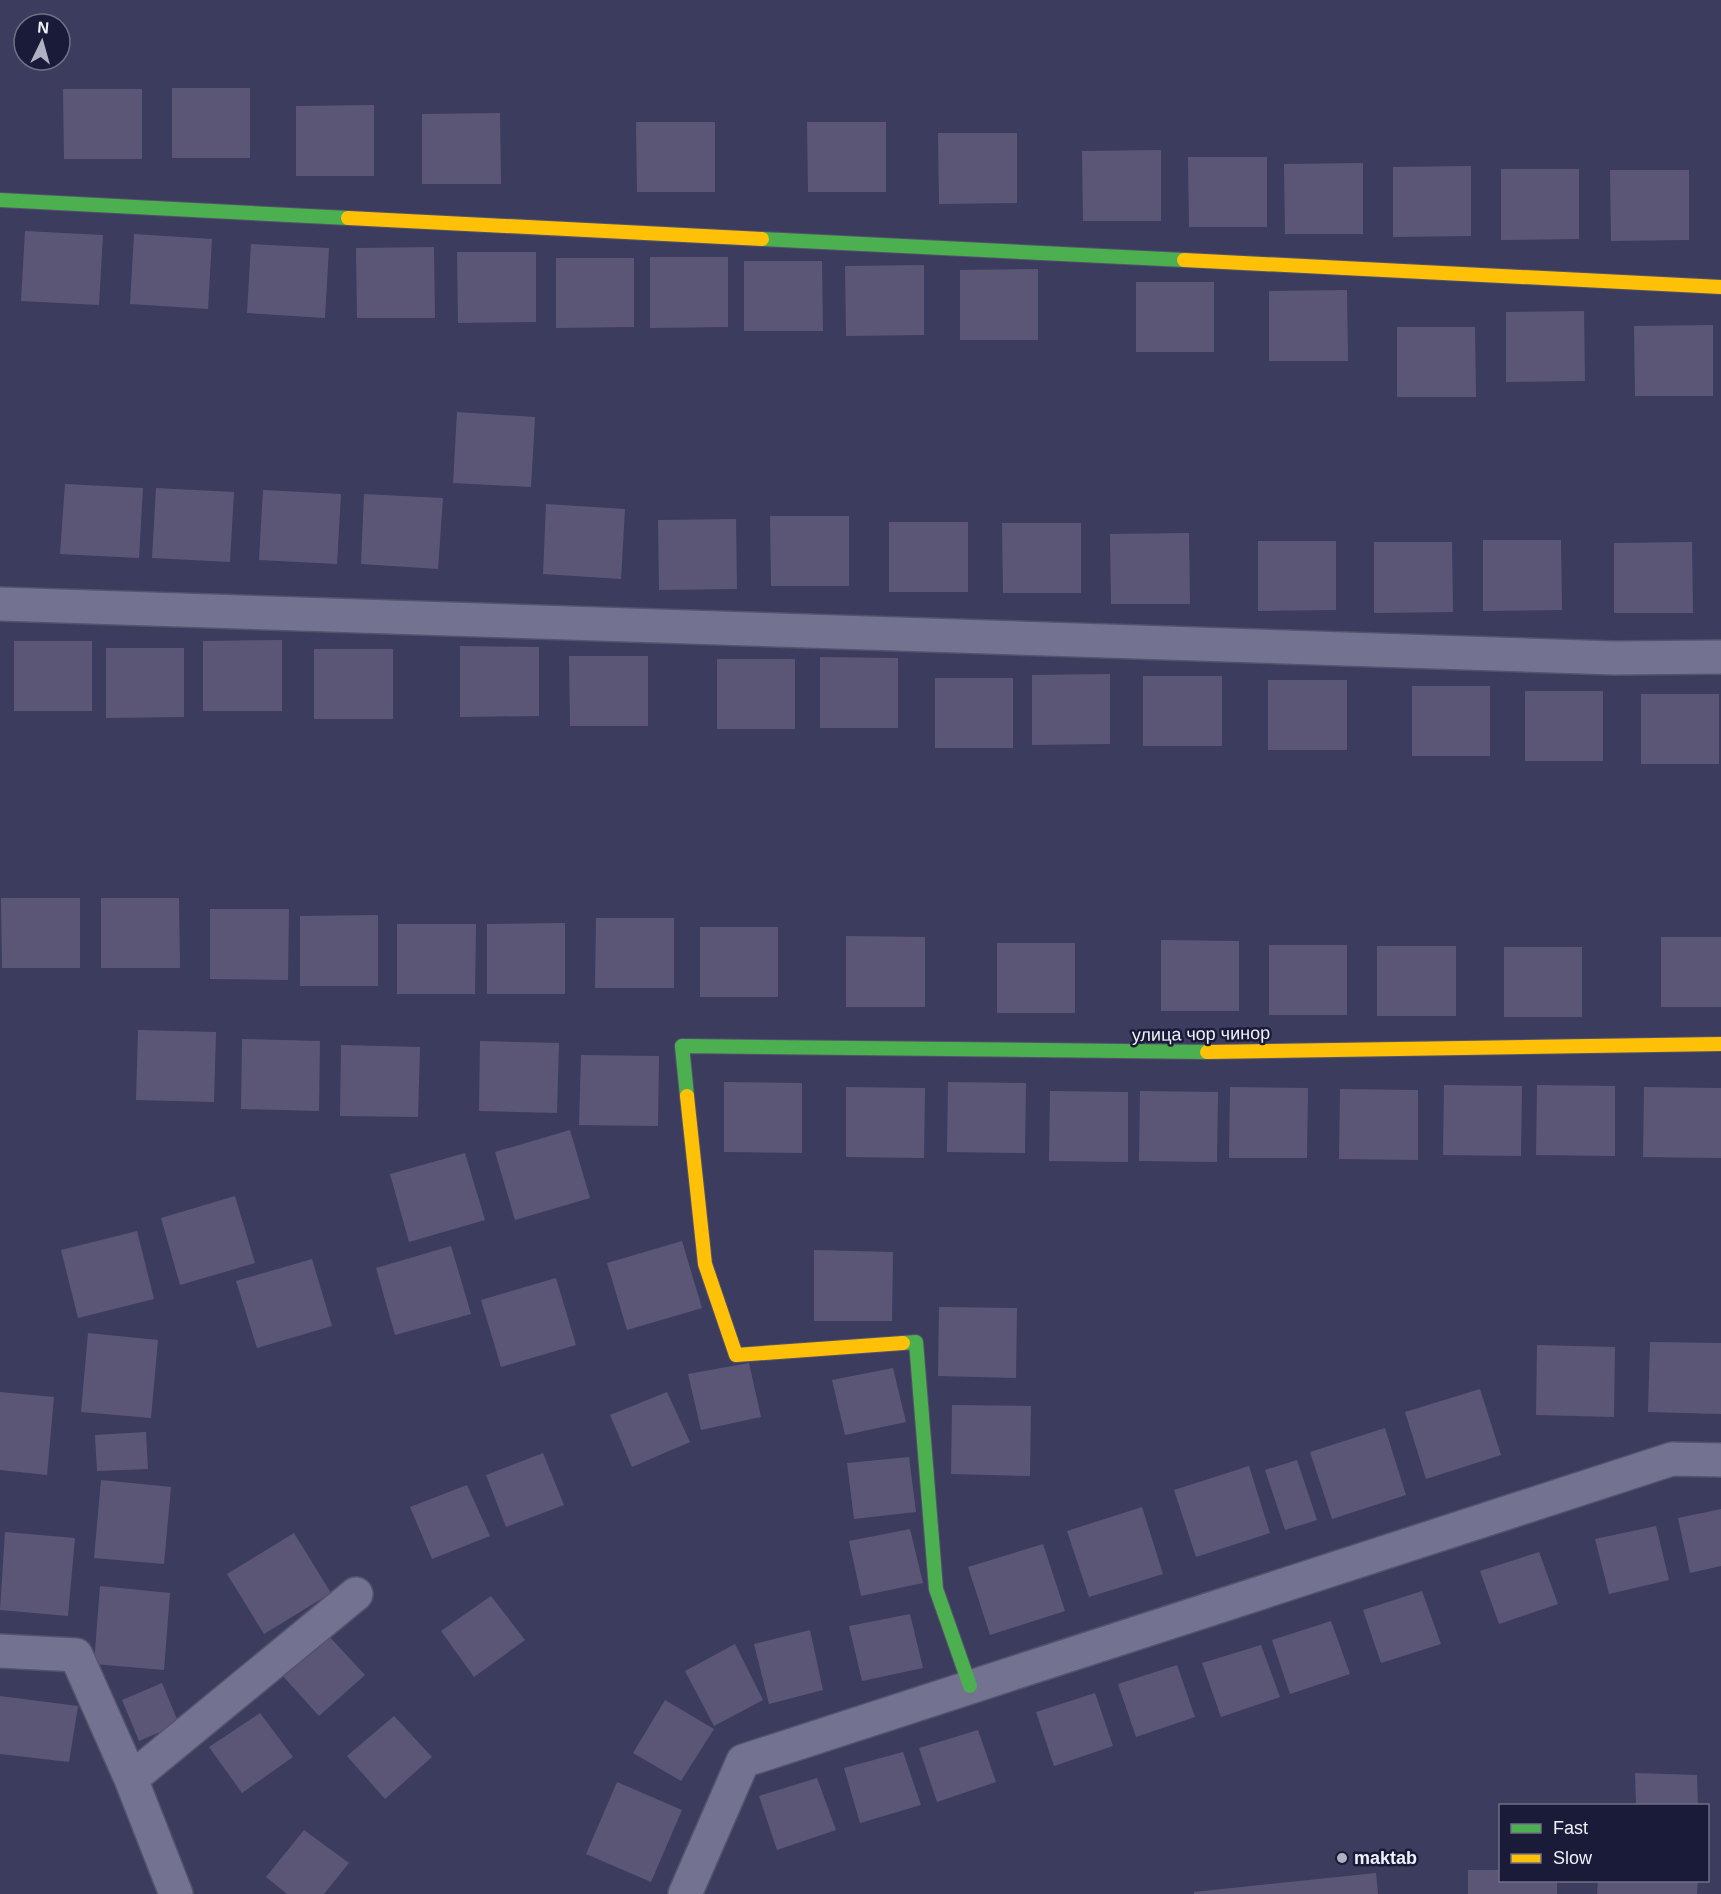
<svg xmlns="http://www.w3.org/2000/svg" width="1721" height="1894" font-family="Helvetica,sans-serif">
<rect width="100%" height="100%" fill="#3c3c5f"/>
<path fill="#5c5676" d="M 172,88 L 250,88 L 250,158 L 172,158 Z
M 63,89 L 142,89 L 142,159 L 64,159 Z
M 374,105 L 374,176 L 296,176 L 296,106 Z
M 500,113 L 501,184 L 422,184 L 422,114 Z
M 636,122 L 715,122 L 715,192 L 637,192 Z
M 807,122 L 886,122 L 886,192 L 808,192 Z
M 938,133 L 1017,133 L 1017,203 L 939,204 Z
M 1161,150 L 1161,221 L 1083,221 L 1082,151 Z
M 1188,157 L 1267,157 L 1267,227 L 1189,227 Z
M 1363,163 L 1363,234 L 1285,234 L 1284,164 Z
M 1471,166 L 1471,236 L 1393,237 L 1393,167 Z
M 1501,169 L 1579,169 L 1579,239 L 1501,240 Z
M 1610,170 L 1689,170 L 1689,240 L 1611,241 Z
M 25,231 L 103,235 L 99,305 L 21,301 Z
M 134,234 L 212,239 L 208,309 L 130,304 Z
M 251,244 L 329,248 L 325,318 L 247,313 Z
M 434,247 L 435,318 L 357,318 L 356,248 Z
M 457,252 L 536,252 L 536,322 L 458,323 Z
M 650,257 L 728,257 L 728,327 L 650,328 Z
M 556,258 L 634,258 L 634,327 L 556,328 Z
M 744,261 L 822,261 L 823,331 L 744,331 Z
M 924,265 L 924,335 L 846,336 L 845,266 Z
M 1038,269 L 1038,340 L 960,340 L 960,270 Z
M 1136,282 L 1214,282 L 1214,352 L 1136,352 Z
M 1347,290 L 1348,361 L 1269,361 L 1269,291 Z
M 1584,311 L 1585,381 L 1506,382 L 1506,312 Z
M 1713,325 L 1713,396 L 1635,396 L 1634,326 Z
M 1397,327 L 1475,327 L 1476,397 L 1397,397 Z
M 457,412 L 535,417 L 531,487 L 453,483 Z
M 65,484 L 143,488 L 139,558 L 60,554 Z
M 156,488 L 234,492 L 230,562 L 152,558 Z
M 263,490 L 341,494 L 337,564 L 259,560 Z
M 364,494 L 443,498 L 438,569 L 361,564 Z
M 546,504 L 625,509 L 621,579 L 543,574 Z
M 770,516 L 849,516 L 849,586 L 771,586 Z
M 736,519 L 737,589 L 659,590 L 658,520 Z
M 889,522 L 968,522 L 968,592 L 889,592 Z
M 1002,523 L 1081,523 L 1081,593 L 1003,593 Z
M 1189,533 L 1190,604 L 1111,604 L 1110,534 Z
M 1483,540 L 1561,540 L 1562,610 L 1483,611 Z
M 1258,541 L 1336,541 L 1336,610 L 1258,611 Z
M 1374,542 L 1452,542 L 1453,612 L 1374,613 Z
M 1692,542 L 1693,613 L 1614,613 L 1614,543 Z
M 282,640 L 282,711 L 203,711 L 203,641 Z
M 14,641 L 92,641 L 92,711 L 14,711 Z
M 460,646 L 539,647 L 539,716 L 460,717 Z
M 106,648 L 184,648 L 184,717 L 106,718 Z
M 314,649 L 393,649 L 393,719 L 314,719 Z
M 569,656 L 648,656 L 648,726 L 570,726 Z
M 820,657 L 898,658 L 898,728 L 820,728 Z
M 717,659 L 795,659 L 795,729 L 717,729 Z
M 1110,674 L 1110,744 L 1032,745 L 1032,675 Z
M 1143,676 L 1222,676 L 1222,746 L 1143,746 Z
M 935,678 L 1013,678 L 1013,748 L 935,748 Z
M 1268,680 L 1347,680 L 1347,750 L 1268,750 Z
M 1412,686 L 1490,686 L 1490,756 L 1412,756 Z
M 1525,691 L 1603,691 L 1603,761 L 1525,761 Z
M 1641,694 L 1719,694 L 1719,764 L 1641,764 Z
M 1,898 L 80,898 L 80,968 L 2,968 Z
M 101,898 L 179,898 L 180,968 L 101,968 Z
M 210,909 L 289,909 L 288,980 L 210,979 Z
M 378,915 L 378,986 L 300,986 L 300,916 Z
M 596,918 L 674,918 L 674,988 L 595,988 Z
M 565,923 L 565,994 L 487,994 L 487,924 Z
M 397,924 L 476,924 L 475,994 L 397,994 Z
M 700,927 L 778,927 L 778,997 L 700,997 Z
M 846,936 L 925,937 L 925,1007 L 846,1007 Z
M 1661,937 L 1721,937 L 1721,1007 L 1661,1007 Z
M 1161,940 L 1239,941 L 1239,1011 L 1161,1011 Z
M 997,943 L 1075,943 L 1075,1013 L 997,1013 Z
M 1269,945 L 1347,945 L 1347,1015 L 1269,1015 Z
M 1377,946 L 1456,946 L 1456,1016 L 1377,1016 Z
M 1504,947 L 1582,947 L 1582,1017 L 1504,1017 Z
M 138,1030 L 216,1032 L 214,1102 L 136,1100 Z
M 242,1039 L 320,1041 L 319,1111 L 241,1109 Z
M 480,1041 L 559,1043 L 557,1113 L 479,1111 Z
M 341,1045 L 420,1047 L 418,1117 L 340,1116 Z
M 581,1055 L 659,1056 L 658,1126 L 579,1125 Z
M 724,1082 L 802,1083 L 802,1153 L 724,1152 Z
M 948,1082 L 1026,1083 L 1025,1153 L 947,1152 Z
M 1444,1085 L 1522,1086 L 1521,1156 L 1443,1155 Z
M 1537,1085 L 1615,1086 L 1615,1156 L 1536,1155 Z
M 846,1087 L 925,1088 L 924,1158 L 846,1157 Z
M 1230,1087 L 1308,1088 L 1307,1158 L 1229,1158 Z
M 1644,1087 L 1721,1088 L 1721,1158 L 1643,1157 Z
M 1340,1089 L 1418,1090 L 1418,1160 L 1339,1159 Z
M 1050,1091 L 1128,1092 L 1128,1162 L 1049,1161 Z
M 1140,1091 L 1218,1092 L 1217,1162 L 1139,1161 Z
M 570,1130 L 590,1198 L 515,1220 L 495,1152 Z
M 465,1153 L 485,1220 L 409,1242 L 390,1174 Z
M 235,1196 L 255,1263 L 180,1285 L 161,1218 Z
M 137,1231 L 154,1299 L 78,1318 L 61,1250 Z
M 682,1241 L 702,1308 L 627,1330 L 607,1263 Z
M 451,1246 L 471,1314 L 395,1335 L 376,1268 Z
M 814,1250 L 893,1252 L 892,1321 L 814,1321 Z
M 312,1259 L 332,1326 L 257,1348 L 236,1281 Z
M 556,1278 L 576,1345 L 501,1367 L 481,1300 Z
M 939,1307 L 1017,1308 L 1016,1378 L 938,1376 Z
M 88,1333 L 158,1340 L 151,1418 L 81,1412 Z
M 1650,1342 L 1721,1343 L 1721,1414 L 1648,1412 Z
M 1537,1345 L 1615,1347 L 1614,1417 L 1536,1415 Z
M 749,1363 L 761,1417 L 701,1430 L 688,1374 Z
M 893,1368 L 906,1422 L 845,1435 L 832,1380 Z
M 1480,1389 L 1501,1455 L 1426,1479 L 1405,1412 Z
M 0,1392 L 54,1397 L 47,1475 L 0,1470 Z
M 667,1392 L 690,1442 L 632,1467 L 610,1415 Z
M 952,1405 L 1031,1406 L 1030,1476 L 951,1474 Z
M 1385,1428 L 1406,1495 L 1332,1519 L 1310,1452 Z
M 146,1432 L 148,1469 L 97,1471 L 95,1435 Z
M 543,1453 L 564,1505 L 506,1527 L 486,1475 Z
M 909,1457 L 916,1512 L 854,1519 L 847,1463 Z
M 1297,1460 L 1317,1520 L 1285,1530 L 1265,1470 Z
M 1249,1466 L 1270,1533 L 1196,1557 L 1174,1490 Z
M 101,1480 L 171,1487 L 164,1564 L 94,1558 Z
M 467,1485 L 490,1536 L 432,1559 L 410,1507 Z
M 1142,1507 L 1163,1574 L 1089,1597 L 1067,1531 Z
M 1721,1509 L 1721,1566 L 1690,1573 L 1678,1518 Z
M 1656,1526 L 1669,1580 L 1609,1594 L 1595,1539 Z
M 910,1529 L 923,1583 L 861,1596 L 849,1541 Z
M 5,1532 L 75,1538 L 68,1616 L 0,1610 Z
M 294,1533 L 331,1593 L 264,1634 L 227,1574 Z
M 1043,1544 L 1065,1611 L 990,1635 L 968,1567 Z
M 1539,1552 L 1558,1604 L 1499,1624 L 1480,1571 Z
M 100,1586 L 170,1593 L 164,1670 L 94,1664 Z
M 1422,1591 L 1441,1644 L 1381,1663 L 1363,1610 Z
M 491,1596 L 525,1640 L 474,1677 L 441,1631 Z
M 910,1614 L 923,1668 L 862,1681 L 849,1626 Z
M 1331,1621 L 1350,1674 L 1290,1694 L 1272,1640 Z
M 810,1630 L 823,1690 L 769,1704 L 754,1644 Z
M 327,1634 L 365,1675 L 319,1716 L 281,1674 Z
M 735,1644 L 763,1700 L 714,1726 L 685,1671 Z
M 1261,1645 L 1280,1697 L 1221,1717 L 1202,1663 Z
M 1177,1665 L 1195,1717 L 1136,1737 L 1118,1684 Z
M 162,1683 L 179,1724 L 139,1741 L 122,1700 Z
M 1095,1693 L 1113,1746 L 1054,1766 L 1036,1712 Z
M 0,1696 L 78,1706 L 69,1762 L 0,1754 Z
M 665,1700 L 714,1729 L 681,1781 L 633,1753 Z
M 260,1713 L 293,1757 L 242,1793 L 209,1747 Z
M 394,1716 L 432,1757 L 385,1799 L 347,1756 Z
M 978,1730 L 996,1782 L 937,1802 L 919,1748 Z
M 903,1752 L 921,1805 L 860,1823 L 844,1768 Z
M 1635,1773 L 1697,1775 L 1698,1806 L 1636,1806 Z
M 817,1778 L 836,1830 L 777,1850 L 759,1796 Z
M 617,1782 L 682,1810 L 651,1882 L 586,1854 Z
M 304,1830 L 349,1863 L 324,1894 L 287,1894 L 266,1877 Z
M 1468,1870 L 1500,1870 L 1500,1880 L 1557,1880 L 1557,1894 L 1468,1894 Z
M 1376,1873 L 1378,1894 L 1194,1894 L 1194,1892 Z
M 1598,1880 L 1698,1880 L 1697,1894 L 1597,1894 Z"/>
<g fill="none" stroke-linecap="round" stroke-linejoin="round">
<defs>
<path id="street" d="M 0,604 L 1614,658 L 1721,657
M 0,1651 L 76,1655 L 131,1779 L 176,1894
M 131,1779 L 356,1594
M 685,1894 L 743,1761 L 1672,1459 L 1721,1460"/>
<path id="fast" d="M 0,200 L 348,218
M 762,239 L 1184,260
M 687,1096 L 682,1046 L 1207,1052
M 903,1343 L 916,1342 L 936,1589 L 970,1686"/>
<path id="slow" d="M 348,218 L 762,239
M 1184,260 L 1721,287
M 1207,1052 L 1721,1044
M 687,1096 L 705,1264 L 736,1355 L 903,1343"/>
</defs>
<use href="#street" stroke="#54536b" stroke-width="36"/>
<use href="#fast" stroke="#54536b" stroke-width="16"/>
<use href="#slow" stroke="#54536b" stroke-width="16"/>
<use href="#street" stroke="#737391" stroke-width="33"/>
<use href="#fast" stroke="#4caf50" stroke-width="14"/>
<use href="#slow" stroke="#ffc107" stroke-width="14"/>
</g>
<circle fill="#b0b1c2" stroke="#1a1b38" stroke-width="2" cx="1342" cy="1858" r="6"/>
<g text-anchor="middle" stroke-width="5" stroke-linejoin="round" paint-order="stroke">
<g font-size="18" fill="#eff0f8" stroke="#1a1b38">
<text transform="translate(1201 1034) rotate(-1)" y="6">улица чор чинор</text>
</g>
<g font-size="18" font-weight="bold" fill="#eff0f8" stroke="#1a1b38" text-anchor="start">
<text x="1354" y="1864">maktab</text>
</g>
</g>
<rect x="1499" y="1804" width="210" height="78" fill="#1a1b38" stroke="#6f7085" stroke-width="1.5"/>
<rect x="1511" y="1824" width="30" height="9" fill="#4caf50" stroke="#6f7085" stroke-width="1.5"/>
<text x="1553" y="1834" font-size="18" fill="#eff0f8">Fast</text>
<rect x="1511" y="1854" width="30" height="9" fill="#ffc107" stroke="#6f7085" stroke-width="1.5"/>
<text x="1553" y="1864" font-size="18" fill="#eff0f8">Slow</text>
<g transform="translate(42 42) rotate(5)"><circle r="28" fill="#1a1b38" stroke="#6f7085" stroke-width="1.5"/>
<path d="M0-4.5L10 22L0 15L-10 22Z" fill="#b0b1c2"/>
<text y="-9" font-size="16" font-weight="bold" text-anchor="middle" fill="#eff0f8">N</text>
</g>
</svg>
